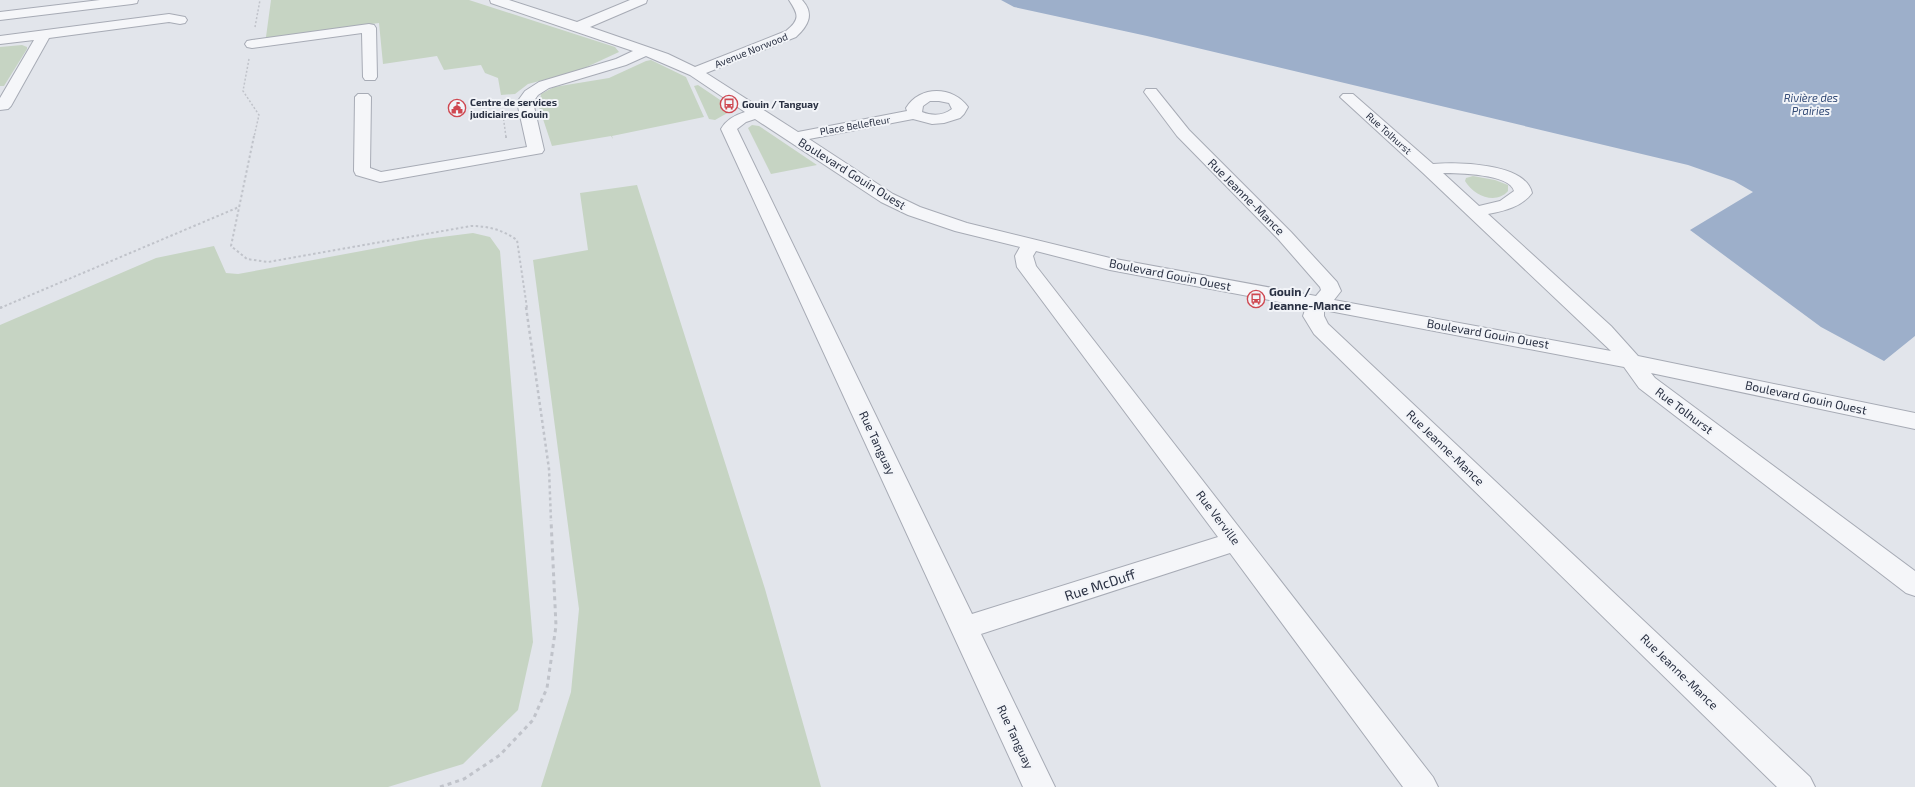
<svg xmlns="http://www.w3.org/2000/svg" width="1915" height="787" font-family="'Exo 2',sans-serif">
<rect width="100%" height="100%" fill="#e2e5eb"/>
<path fill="#c6d4c3" d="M 271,0 L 469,0 L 615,47 L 619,52 L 578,71 L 528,84 L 515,94 L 501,95 L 498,78 L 485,73 L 481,65 L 444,70 L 437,56 L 383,64 L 379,23 L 272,38 L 266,37 Z
M 22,45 L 27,47 L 27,49 L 4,86 L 0,86 L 0,47 Z
M 651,60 L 686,77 L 704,117 L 612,136 L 613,139 L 611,136 L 552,146 L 539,107 L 541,94 L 554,87 L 609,78 L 646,61 Z
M 698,85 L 732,108 L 731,111 L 715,120 L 709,119 L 694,86 Z
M 752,125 L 759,126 L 817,165 L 771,174 L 748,128 Z
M 1473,176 L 1495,180 L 1508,185 L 1508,191 C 1496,205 1474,196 1465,181 L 1466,178 Z
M 637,185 L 765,589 L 821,787 L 541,787 L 571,692 L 579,609 L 533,260 L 588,250 L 580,193 Z
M 473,233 L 490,237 L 500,251 L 533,642 L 518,710 L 463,764 L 388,787 L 0,787 L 0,325 L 156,258 L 214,246 L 226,273 L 238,274 L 426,239 Z"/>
<path fill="#9dafca" d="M 1001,0 L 1915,0 L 1915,336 L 1884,361 L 1821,327 L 1690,230 L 1753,192 L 1734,181 L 1688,165 L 1147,36 L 1014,7 Z"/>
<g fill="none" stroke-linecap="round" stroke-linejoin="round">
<defs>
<path id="minor" d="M 100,0 L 138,0 L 137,3 L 132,4 L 0,20 L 0,12 Z
M 490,0 L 509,0 L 577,22 L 630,0 L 647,0 L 646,3 L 590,27 L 668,54 L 695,67 L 786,31 C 801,19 798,14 789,0 L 802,0 C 815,14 808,26 796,37 L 706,73 L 798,132 L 907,111 L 906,108 C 920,85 953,86 968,107 L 964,114 L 960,118 L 944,123 L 932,124 L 913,119 L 809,139 L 893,194 L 920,207 L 967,223 L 1110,258 L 1316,296 L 1321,290 L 1320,287 L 1279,240 L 1177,136 L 1144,92 L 1146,89 L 1156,89 L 1189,130 L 1291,232 L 1337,282 L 1341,291 L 1334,300 L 1611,351 L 1423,173 L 1340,97 L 1343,94 L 1353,94 L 1433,164 C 1457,162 1526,163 1532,193 C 1522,207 1504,211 1488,214 L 1611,326 L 1638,356 L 1915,413 L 1915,429 L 1651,373 L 1655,378 L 1915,571 L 1915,596 L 1906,593 L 1639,388 L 1624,367 L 1324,310 L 1324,316 L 1328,324 L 1810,777 L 1815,787 L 1777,787 L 1314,334 L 1303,316 L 1306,307 L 1110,270 L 1036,251 L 1033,256 L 1036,266 L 1433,777 L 1438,787 L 1403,787 L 1230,553 L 981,634 L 1055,787 L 1023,787 L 721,129 C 726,120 735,115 745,112 L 690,75 L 646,56 L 626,65 L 549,88 L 538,95 L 533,102 L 544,150 L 542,153 L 380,182 L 356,175 L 354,171 L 355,97 L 358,94 L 368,94 L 371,97 L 370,168 L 381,172 L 527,147 L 517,102 L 525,91 L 539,82 L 616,59 L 633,51 L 491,3 ZM 930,101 L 939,101 L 949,103 L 952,109 C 943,116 932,116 922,112 L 923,106 ZM 755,119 L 881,202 L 908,215 L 955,231 L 1020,247 L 1015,256 L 1017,267 L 1218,537 L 972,614 L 737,129 L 746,122 ZM 1443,173 C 1458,173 1510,174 1514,191 L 1500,201 L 1479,206 Z
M 169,14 L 185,17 L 187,20 L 185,23 L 180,24 L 169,22 L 49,38 L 11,106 L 8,109 L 0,110 L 0,98 L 34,40 L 0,44 L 0,36 Z
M 369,24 L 374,25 L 376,28 L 377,77 L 375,80 L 365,80 L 363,77 L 362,33 L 252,48 L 247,47 L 245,44 L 247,41 L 252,40 Z"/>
</defs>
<use href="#minor" stroke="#a7abb5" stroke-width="2"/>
<path stroke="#c0c3ca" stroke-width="1.5" stroke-dasharray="2 2" stroke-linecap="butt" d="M 255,27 L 260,0
M 249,59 L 243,91 L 259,115 L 254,137
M 503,115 L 506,137"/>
<path stroke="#c0c3ca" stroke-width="2" stroke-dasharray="2.5 2.5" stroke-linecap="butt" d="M 254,136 L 231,246 L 247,259 L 268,262 L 471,226 C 488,226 503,230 517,240 L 527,308
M 506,136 L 506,138
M 0,308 L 239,207"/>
<path stroke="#c0c3ca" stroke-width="2.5" stroke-dasharray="3 3" stroke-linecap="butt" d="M 526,307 L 549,469 L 551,521
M 0,308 L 2,307"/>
<path stroke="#c0c3ca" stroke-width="3" stroke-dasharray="4 4" stroke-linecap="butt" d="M 440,787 L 464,779 L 500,755 L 533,720 L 547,688 L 556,626 L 551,520"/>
<use href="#minor" fill="#f5f6f9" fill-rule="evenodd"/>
</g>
<defs>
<symbol id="bus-ring" viewBox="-11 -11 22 22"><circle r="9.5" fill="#f2f4f8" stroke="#cf4851" stroke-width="1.5"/><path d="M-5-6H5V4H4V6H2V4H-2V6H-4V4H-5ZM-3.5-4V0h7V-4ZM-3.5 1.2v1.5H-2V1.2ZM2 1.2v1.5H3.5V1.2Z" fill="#cf4851"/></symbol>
<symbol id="civic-ring" viewBox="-11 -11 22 22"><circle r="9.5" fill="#f2f4f8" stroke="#cf4851" stroke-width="1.5"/><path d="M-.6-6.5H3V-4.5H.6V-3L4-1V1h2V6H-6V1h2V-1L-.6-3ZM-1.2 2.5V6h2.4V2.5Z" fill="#cf4851"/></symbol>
</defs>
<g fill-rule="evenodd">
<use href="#bus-ring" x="719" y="94" width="20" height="20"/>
<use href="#civic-ring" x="447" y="98" width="20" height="20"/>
<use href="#bus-ring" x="1246" y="289" width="20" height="20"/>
</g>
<g text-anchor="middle" stroke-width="4" stroke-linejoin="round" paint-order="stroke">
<g font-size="10" fill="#2a3143" stroke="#f2f4f8">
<text transform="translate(751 50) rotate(-22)" y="4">Avenue Norwood</text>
<text transform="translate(855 125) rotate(-10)" y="4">Place Bellefleur</text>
<text transform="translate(1389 133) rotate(42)" y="4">Rue Tolhurst</text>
</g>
<g font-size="10" font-weight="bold" fill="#2a3143" stroke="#f2f4f8" text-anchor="start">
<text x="470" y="106">Centre de services<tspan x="470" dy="12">judiciaires Gouin</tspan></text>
<text x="742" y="108">Gouin / Tanguay</text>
</g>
<g font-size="11" font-style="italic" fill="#344c77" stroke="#f2f4f8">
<text x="1811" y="102">Rivière des<tspan x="1811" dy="13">Prairies</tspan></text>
</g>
<g font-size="12" fill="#2a3143" stroke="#f2f4f8">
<text transform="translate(852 174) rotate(32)" y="4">Boulevard Gouin Ouest</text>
<text transform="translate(1246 197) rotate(45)" y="4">Rue Jeanne-Mance</text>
<text transform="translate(1170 275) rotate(11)" y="4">Boulevard Gouin Ouest</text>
<text transform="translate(1488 334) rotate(10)" y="4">Boulevard Gouin Ouest</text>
<text transform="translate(1806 398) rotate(12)" y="4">Boulevard Gouin Ouest</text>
<text transform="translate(1684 411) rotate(37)" y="4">Rue Tolhurst</text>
<text transform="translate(877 443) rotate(65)" y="4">Rue Tanguay</text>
<text transform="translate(1445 448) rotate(44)" y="4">Rue Jeanne-Mance</text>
<text transform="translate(1218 518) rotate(53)" y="4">Rue Verville</text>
<text transform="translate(1679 672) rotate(44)" y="4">Rue Jeanne-Mance</text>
<text transform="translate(1015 737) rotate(65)" y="4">Rue Tanguay</text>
</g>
<g font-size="12" font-weight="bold" fill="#2a3143" stroke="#f2f4f8" text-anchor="start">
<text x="1269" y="296">Gouin /<tspan x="1269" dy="14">Jeanne-Mance</tspan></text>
</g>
<g font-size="14" fill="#2a3143" stroke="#f2f4f8">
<text transform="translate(1100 585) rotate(-18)" y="5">Rue McDuff</text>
</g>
</g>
</svg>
